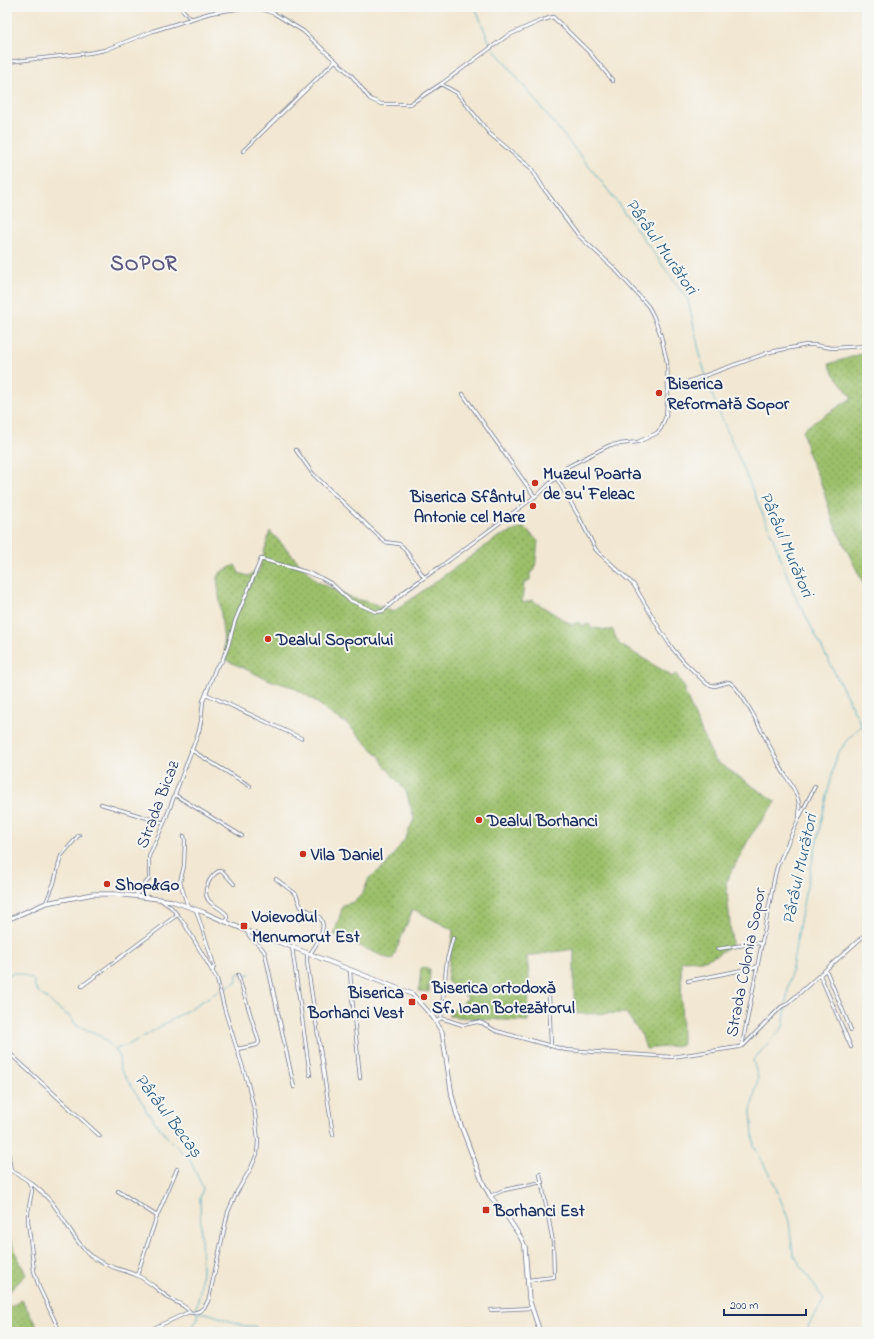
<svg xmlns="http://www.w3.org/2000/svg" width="874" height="1339" font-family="'Indie Flower',sans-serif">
<defs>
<pattern id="grass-dots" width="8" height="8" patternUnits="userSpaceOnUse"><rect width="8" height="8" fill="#9cc06a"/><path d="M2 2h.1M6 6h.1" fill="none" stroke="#7e9c5a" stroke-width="1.8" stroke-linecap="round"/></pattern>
<pattern id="cemetery-stones" width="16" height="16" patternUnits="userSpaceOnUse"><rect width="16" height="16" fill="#9cc06a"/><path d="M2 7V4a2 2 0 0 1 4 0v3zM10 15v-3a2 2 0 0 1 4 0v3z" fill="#7e9c5a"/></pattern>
</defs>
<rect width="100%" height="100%" fill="#f6f6f2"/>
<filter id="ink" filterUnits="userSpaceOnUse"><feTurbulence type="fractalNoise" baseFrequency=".025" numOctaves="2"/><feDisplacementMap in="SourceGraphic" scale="8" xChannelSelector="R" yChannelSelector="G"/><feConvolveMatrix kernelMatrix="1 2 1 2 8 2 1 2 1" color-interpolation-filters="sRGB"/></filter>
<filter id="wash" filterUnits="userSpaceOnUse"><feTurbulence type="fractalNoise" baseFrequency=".012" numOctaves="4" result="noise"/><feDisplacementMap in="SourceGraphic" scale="16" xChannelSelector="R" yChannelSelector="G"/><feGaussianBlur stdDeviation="0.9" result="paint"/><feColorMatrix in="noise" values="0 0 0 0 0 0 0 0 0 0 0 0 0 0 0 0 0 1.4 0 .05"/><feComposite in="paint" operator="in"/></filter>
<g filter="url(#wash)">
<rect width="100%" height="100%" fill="#f2e7d2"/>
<path fill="url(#grass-dots)" stroke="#5c7864" d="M 867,352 L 867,591 L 834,524 L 820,480 L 809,457 L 803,432 L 805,428 L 852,398 L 833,373 L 829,364 Z
M 524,527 L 538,541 L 535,570 L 530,573 L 530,580 L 524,583 L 522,601 L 524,603 L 532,600 L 572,625 L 578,622 L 583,626 L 589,624 L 592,629 C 599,626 606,633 612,629 L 619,644 L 669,674 L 671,677 L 676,674 L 686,690 L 684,691 L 714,760 L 776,802 L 751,835 L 726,882 L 732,944 L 717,955 L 705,960 L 681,961 L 682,1045 L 646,1049 L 642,1036 L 626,1013 L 574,1014 L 574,949 L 527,956 L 529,977 L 528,1021 L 481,1019 L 448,1016 L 468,998 L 447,981 L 453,930 L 413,909 L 392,960 L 334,935 L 343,905 L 354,902 L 363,893 L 369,878 L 386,865 L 405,839 L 414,819 L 406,791 L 384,765 L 380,757 L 347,724 L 331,714 L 315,701 L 293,687 L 269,680 L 226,660 L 217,577 L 221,572 L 235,565 L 239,573 L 248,576 L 256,572 L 258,574 L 270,531 L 316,581 L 352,598 L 375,604 L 393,612 L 498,537 Z
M 7,1233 L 26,1275 L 7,1294 Z
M 22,1300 L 37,1326 L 38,1332 L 7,1332 L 7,1303 L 10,1307 Z"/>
<path fill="url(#cemetery-stones)" stroke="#5c7864" d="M 421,968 L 430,969 L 429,992 L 419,991 Z"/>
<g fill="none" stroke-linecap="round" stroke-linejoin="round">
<path stroke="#40aabf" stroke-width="1" d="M 475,7 L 491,46
M 493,48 L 608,190 L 688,300 L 702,363 L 714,400 L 773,538 L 793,591 L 867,736
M 7,976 L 14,973 L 18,973 L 32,979 L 34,981 L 35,988 L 40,994 L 48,999 L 56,1007 L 70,1017 L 77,1026 L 98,1034 L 115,1049 L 119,1055 L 120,1069 L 144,1105 L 146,1111 L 152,1116 L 154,1121 L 168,1138 L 190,1160 L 203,1188 L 200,1198 L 202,1271 L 200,1292 L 196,1308 L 198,1318 L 192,1327 L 195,1332
M 223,989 L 237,981 L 237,974 L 240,973 L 243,976 L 248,974 L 249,975 L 251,973
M 786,1002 L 804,899 L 832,774 L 837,755 L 847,740 L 861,726
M 775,1036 L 783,1027 L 786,1007
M 772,1039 L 753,1060 L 758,1078 L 751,1111 L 754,1146 L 774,1183 L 789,1221 L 793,1254 L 824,1300 L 809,1324 L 807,1332
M 116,1049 L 128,1045 L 148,1034 L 219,991
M 199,1312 L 210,1314 L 244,1326 L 254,1326 L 262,1332"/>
</g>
</g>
<g filter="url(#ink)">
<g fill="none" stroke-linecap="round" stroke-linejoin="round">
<defs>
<path id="street" d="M 180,7 L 191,19
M 7,62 L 89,53 L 105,50 L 153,31 L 210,13 L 243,8 L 259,8 L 275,14 L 303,31 L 352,76 L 370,99 L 381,104 L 410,104 L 441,84 L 507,36 L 540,21 L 553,17 L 590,53 L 613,81
M 243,151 L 335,61
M 668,389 L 770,352 L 806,345 L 814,345 L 832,348 L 867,346
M 463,394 L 535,497
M 296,450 L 313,474 L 385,542 L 399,544 L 403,547 L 424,577
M 556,477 L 578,515 L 596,550 L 634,585 L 659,628 L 672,648 L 685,663 L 707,684 L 715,686 L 729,682 C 743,689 771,750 781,768 C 785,776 792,784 796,794 C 800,802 800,809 799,818 L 777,867 L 775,875 L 742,1046
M 206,694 L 301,738
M 191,750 L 250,786
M 175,795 L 242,836
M 101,804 L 164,823
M 800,816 L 815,786
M 184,836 L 185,840 L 184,866 L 180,882 L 188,907
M 276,879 L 296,894 L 301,907 C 306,910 313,912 318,916 C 330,926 316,945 310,954
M 135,896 L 149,879 L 149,856 L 164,823 L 199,731 L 201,721 L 203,701 L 206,694 L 216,667 L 222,661 L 228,646 L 235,621 L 261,559 L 306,572 L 321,578 L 332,584 L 349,600 L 376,612 L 383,611 L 404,592 L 432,572 L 440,567 L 541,492 L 567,467 L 610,445 L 638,442 L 657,433 L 661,428 L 666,416 L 668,389 L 667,362 L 661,336 L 653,315 L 648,306 L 614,268 L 579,236 L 544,189 L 531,168 L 490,134 L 457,93 L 441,84
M 46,903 L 54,883 L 61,856 L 79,835
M 196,910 L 214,965 L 213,970
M 227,922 L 227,915 C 222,909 214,906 209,901 C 201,891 210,876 219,871 L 223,872 L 234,884
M 247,932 C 251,941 261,944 265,953 L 294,1087
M 292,947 L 310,1075
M 717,949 L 758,943 L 761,944
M 307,953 L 307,962 L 333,1135
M 350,970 L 351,986 L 360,1078
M 826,970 L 851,1030
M 820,975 L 851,1047
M 688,981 L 757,967
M 82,986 L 177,915
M 549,994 L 551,1046
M 441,1018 L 447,960 L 453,938
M 437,1021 L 441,1018 L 463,1025 L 477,1022 L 482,1023 L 496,1031 L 566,1050 L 672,1057 L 739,1047 L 744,1045 L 781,1007 L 787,1004 L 867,933
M 237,1049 L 257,1045 L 259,1042 L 238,975
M 7,1051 L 100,1136
M 7,1143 L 11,1171
M 7,1169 C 28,1178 48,1195 60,1214 C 70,1229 79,1247 94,1258 C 106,1267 122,1269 136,1275 C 149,1280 158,1291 169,1298 C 178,1304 184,1304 191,1313 C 200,1313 206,1307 209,1298 L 228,1212 L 237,1192 L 251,1168 L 257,1154 L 258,1141 L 255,1113 L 248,1084 L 225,1011 L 217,979 L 184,923 L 171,907 L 161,900
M 29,1182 L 32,1191 L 28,1212 L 28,1221 L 34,1271 L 39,1287 L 60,1332
M 118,1191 L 157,1216
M 490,1196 L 504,1190 L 542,1182
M 137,1275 L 157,1216 L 177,1169
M 528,1280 L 554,1277 L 554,1274 L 553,1242 L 540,1174
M 491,1310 L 531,1308
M 145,1332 L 189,1312"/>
<path id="secondary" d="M 7,920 L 46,903 L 93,894 L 116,894 L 159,899 L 172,901 L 203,912 L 247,931 L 292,947 L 412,994 L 433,1017 L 442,1032 L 452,1096 L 457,1115 L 483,1183 L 490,1196 L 506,1215 L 521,1238 L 525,1247 L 529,1299 L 540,1332"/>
</defs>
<use href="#street" stroke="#666f87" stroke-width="4"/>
<use href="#secondary" stroke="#666f87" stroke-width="5"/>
<use href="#street" stroke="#fff" stroke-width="2.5"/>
<use href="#secondary" stroke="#fff" stroke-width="3.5"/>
</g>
</g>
<g fill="#c8321e" stroke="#f6f6f2" stroke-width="1.5">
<circle cx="659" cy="393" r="4"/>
<circle cx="535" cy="483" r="4"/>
<circle cx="533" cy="506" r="4"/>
<circle cx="268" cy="639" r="4"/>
<circle cx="479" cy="820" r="4"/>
<circle cx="303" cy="854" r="4"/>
<circle cx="107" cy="884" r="4"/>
<rect x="240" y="922" width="8" height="8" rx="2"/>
<circle cx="424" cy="997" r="4"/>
<rect x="408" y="998" width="8" height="8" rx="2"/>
<rect x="482" y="1206" width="8" height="8" rx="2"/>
</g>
<g text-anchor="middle" stroke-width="4" stroke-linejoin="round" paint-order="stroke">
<g font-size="17" font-weight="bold" fill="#1b2f5e" stroke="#f6f6f2" text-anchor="start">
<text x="667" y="389">Biserica<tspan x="667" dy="20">Reformată Sopor</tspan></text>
<text x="543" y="479">Muzeul Poarta<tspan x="543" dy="20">de su' Feleac</tspan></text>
<text x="525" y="502" text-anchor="end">Biserica Sfântul<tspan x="525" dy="20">Antonie cel Mare</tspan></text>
<text x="276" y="645">Dealul Soporului</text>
<text x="487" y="826">Dealul Borhanci</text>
<text x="311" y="860">Vila Daniel</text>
<text x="115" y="890">Shop&amp;Go</text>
<text x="252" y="922">Voievodul<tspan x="252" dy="20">Menumorut Est</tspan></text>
<text x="432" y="993">Biserica ortodoxă<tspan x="432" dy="20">Sf. Ioan Botezătorul</tspan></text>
<text x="404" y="998" text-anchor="end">Biserica<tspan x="404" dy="20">Borhanci Vest</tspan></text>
<text x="494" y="1216">Borhanci Est</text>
</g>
<g font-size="17" fill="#1b2f5e" stroke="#f6f6f2">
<text transform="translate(157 804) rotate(-69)" y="6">Strada Bicaz</text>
<text transform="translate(745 962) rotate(-79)" y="6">Strada Colonia Sopor</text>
</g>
<g font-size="18" font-style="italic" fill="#285a80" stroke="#f6f6f2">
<text transform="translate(662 246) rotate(55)" y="6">Pârâul Murători</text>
<text transform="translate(787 544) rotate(67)" y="6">Pârâul Murători</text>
<text transform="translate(799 869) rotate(-78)" y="6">Pârâul Murători</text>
<text transform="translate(169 1115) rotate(53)" y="6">Pârâul Becaș</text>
</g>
<g font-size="21" font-weight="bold" letter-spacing="1" fill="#5d597f" stroke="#f6f6f2">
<text x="144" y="270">SOPOR</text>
</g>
</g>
<rect width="874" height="1339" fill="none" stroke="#f6f6f2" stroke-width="24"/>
<path d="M724 1309v6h82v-6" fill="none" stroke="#1b2f5e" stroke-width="2"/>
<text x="730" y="1309" font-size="12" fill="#1b2f5e" stroke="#f6f6f2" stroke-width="3" paint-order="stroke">200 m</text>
</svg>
